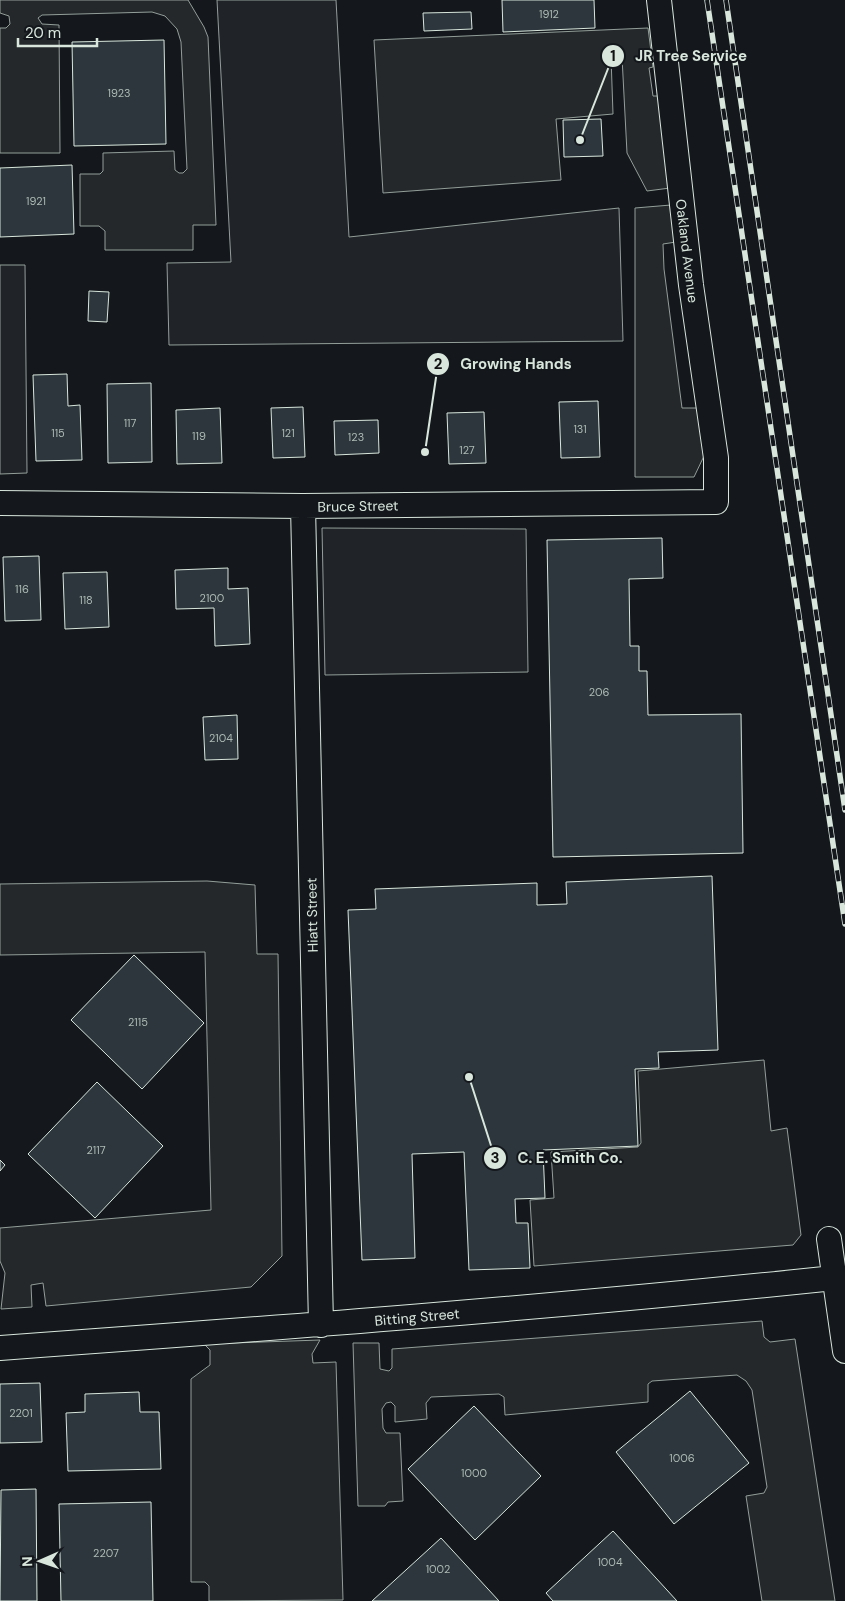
<svg xmlns="http://www.w3.org/2000/svg" width="845" height="1601" font-family="'DM Sans',sans-serif">
<rect width="100%" height="100%" fill="#14181c"/>
<path fill="#202428" stroke="#939e99" d="M 217,0 L 336,0 L 349,237 L 619,208 L 623,341 L 169,345 L 167,263 L 231,262 Z
M 0,265 L 25,265 L 27,473 L 0,474 Z
M 322,528 L 526,529 L 528,672 L 325,675 Z"/>
<path fill="#24282b" stroke="#939e99" d="M 0,0 L 188,0 L 204,27 L 208,37 L 216,225 L 193,225 L 193,250 L 105,250 L 105,231 L 99,226 L 80,226 L 80,174 L 100,174 L 103,171 L 103,153 L 174,151 L 175,170 L 179,173 L 183,173 L 187,169 L 181,42 L 177,29 L 165,16 L 152,12 L 42,15 L 38,18 L 42,24 L 59,25 L 60,153 L 0,153 L 0,28 L 6,28 L 10,24 L 9,16 L 0,13 Z
M 648,28 L 653,67 L 649,68 L 653,96 L 658,96 L 670,188 L 647,191 L 627,153 L 622,57 L 611,57 L 613,114 L 556,119 L 561,180 L 383,193 L 374,40 Z
M 671,205 L 676,242 L 663,244 L 664,269 L 682,408 L 698,408 L 704,456 L 694,477 L 635,477 L 635,208 Z
M 207,881 L 255,885 L 257,954 L 278,954 L 282,1256 L 251,1287 L 46,1306 L 43,1283 L 31,1285 L 32,1307 L 1,1309 L 5,1273 L 0,1261 L 0,1228 L 211,1210 L 205,952 L 0,955 L 0,884 Z
M 764,1060 L 771,1131 L 787,1128 L 801,1235 L 793,1245 L 534,1266 L 530,1200 L 554,1198 L 551,1152 L 638,1147 L 641,1143 L 638,1071 Z
M 762,1321 L 764,1337 L 770,1342 L 795,1339 L 835,1601 L 762,1601 L 746,1496 L 764,1493 L 767,1487 L 752,1390 L 746,1381 L 737,1375 L 652,1381 L 648,1384 L 648,1402 L 505,1415 L 504,1397 L 499,1394 L 431,1397 L 426,1403 L 427,1419 L 395,1422 L 395,1406 L 391,1402 L 386,1403 L 382,1409 L 383,1428 L 386,1433 L 400,1433 L 403,1501 L 388,1502 L 385,1506 L 358,1506 L 353,1343 L 379,1343 L 380,1369 L 389,1371 L 392,1368 L 392,1349 Z
M 320,1340 L 312,1354 L 313,1363 L 336,1362 L 343,1600 L 209,1601 L 209,1586 L 205,1582 L 191,1582 L 191,1379 L 210,1365 L 210,1350 L 204,1344 Z"/>
<path fill="#2c363c" stroke="#d8e6dc" d="M 502,0 L 594,0 L 595,28 L 503,32 Z
M 471,12 L 472,29 L 424,31 L 423,13 Z
M 164,40 L 166,144 L 74,146 L 72,42 Z
M 601,119 L 603,156 L 564,157 L 563,120 Z
M 72,165 L 74,234 L 0,237 L 0,168 Z
M 89,291 L 109,292 L 107,322 L 88,321 Z
M 67,374 L 68,406 L 80,405 L 82,460 L 36,461 L 33,375 Z
M 151,383 L 152,462 L 108,463 L 107,384 Z
M 598,401 L 600,457 L 561,458 L 559,402 Z
M 303,407 L 305,457 L 273,458 L 271,408 Z
M 220,408 L 222,463 L 177,464 L 176,410 Z
M 484,412 L 486,463 L 449,464 L 447,413 Z
M 378,420 L 379,453 L 335,455 L 334,421 Z
M 662,538 L 663,578 L 629,579 L 630,646 L 639,646 L 639,671 L 647,671 L 648,715 L 741,714 L 743,853 L 553,857 L 547,540 Z
M 39,556 L 41,620 L 5,621 L 3,557 Z
M 228,568 L 228,589 L 248,588 L 250,644 L 215,646 L 214,608 L 176,609 L 175,570 Z
M 107,572 L 109,627 L 65,629 L 63,573 Z
M 237,715 L 238,759 L 205,760 L 203,717 Z
M 712,876 L 718,1050 L 658,1052 L 659,1068 L 635,1069 L 638,1146 L 543,1150 L 545,1198 L 515,1199 L 516,1223 L 528,1223 L 530,1268 L 469,1270 L 464,1152 L 412,1154 L 415,1258 L 362,1260 L 348,910 L 376,909 L 375,889 L 537,883 L 537,905 L 567,904 L 566,882 Z
M 134,955 L 204,1023 L 142,1089 L 71,1020 Z
M 97,1082 L 163,1146 L 95,1218 L 28,1154 Z
M 0,1160 L 5,1165 L 0,1171 Z
M 40,1383 L 42,1442 L 0,1443 L 0,1384 Z
M 690,1391 L 749,1463 L 674,1524 L 616,1452 Z
M 139,1392 L 140,1412 L 159,1412 L 161,1469 L 68,1471 L 66,1413 L 85,1412 L 85,1394 Z
M 474,1406 L 541,1476 L 475,1540 L 408,1469 Z
M 36,1489 L 37,1601 L 0,1601 L 1,1490 Z
M 151,1502 L 153,1601 L 61,1601 L 59,1504 Z
M 613,1531 L 677,1601 L 553,1601 L 546,1593 Z
M 441,1538 L 499,1601 L 372,1601 Z"/>
<g fill="none" stroke-linecap="round" stroke-linejoin="round">
<defs>
<path id="street" d="M 0,503 L 303,506 L 716,502 L 716,458 L 691,285 L 659,0
M 303,506 L 321,1325
M 829,1239 L 845,1351
M 0,1348 C 278,1328 556,1307 834,1278"/>
</defs>
<use href="#street" stroke="#d8e6dc" stroke-width="26"/>
<use href="#street" stroke="#14181c" stroke-width="24"/>
<defs>
<path id="rail" d="M 707,0 L 845,924
M 726,0 L 845,810"/>
</defs>
<use href="#rail" stroke="#d8e6dc" stroke-width="5.5"/>
<use href="#rail" stroke="#14181c" stroke-width="4" stroke-dasharray="11" stroke-linecap="butt"/>
</g>
<g text-anchor="middle" stroke-width="4" stroke-linejoin="round" paint-order="stroke">
<g font-size="11" fill="#adbab4">
<text x="549" y="18">1912</text>
<text x="119" y="97">1923</text>
<text x="36" y="205">1921</text>
<text x="130" y="427">117</text>
<text x="580" y="433">131</text>
<text x="58" y="437">115</text>
<text x="288" y="437">121</text>
<text x="199" y="440">119</text>
<text x="356" y="441">123</text>
<text x="467" y="454">127</text>
<text x="22" y="593">116</text>
<text x="212" y="602">2100</text>
<text x="86" y="604">118</text>
<text x="599" y="696">206</text>
<text x="221" y="742">2104</text>
<text x="138" y="1026">2115</text>
<text x="96" y="1154">2117</text>
<text x="21" y="1417">2201</text>
<text x="682" y="1462">1006</text>
<text x="474" y="1477">1000</text>
<text x="106" y="1557">2207</text>
<text x="610" y="1566">1004</text>
<text x="438" y="1573">1002</text>
</g>
<g font-size="14" fill="#d8e6dc" stroke="#14181c">
<text transform="translate(687 251) rotate(83)" y="5">Oakland Avenue</text>
<text transform="translate(358 506) rotate(-1)" y="5">Bruce Street</text>
<text transform="translate(312 915) rotate(-91)" y="5">Hiatt Street</text>
<text transform="translate(417 1317) rotate(-5)" y="5">Bitting Street</text>
</g>
</g>
<path fill="none" stroke="#d8e6dc" stroke-width="2" d="M580 140L613 56M425 452L438 364M469 1077L495 1158"/>
<g fill="#d8e6dc" stroke="#14181c" stroke-width="2">
<circle cx="580" cy="140" r="5"/>
<circle cx="425" cy="452" r="5"/>
<circle cx="469" cy="1077" r="5"/>
<circle cx="613" cy="56" r="12"/>
<circle cx="438" cy="364" r="12"/>
<circle cx="495" cy="1158" r="12"/>
</g>
<g font-size="15" text-anchor="middle" font-weight="bold" fill="#111">
<text x="613" y="61">1</text>
<text x="438" y="369">2</text>
<text x="495" y="1163">3</text>
</g>
<g font-size="15" text-anchor="middle" font-weight="bold" fill="#d8e6dc" stroke="#14181c" stroke-width="4" stroke-linejoin="round" paint-order="stroke">
<text x="691" y="61">JR Tree Service</text>
<text x="516" y="369">Growing Hands</text>
<text x="570" y="1163">C. E. Smith Co.</text>
</g>
<g transform="translate(40 1561) rotate(268)" stroke="#14181c" stroke-width="4" paint-order="stroke">
<path d="M0-4L9 19L0 12L-9 19Z" fill="#d8e6dc"/>
<text y="-8" font-size="14" font-weight="bold" text-anchor="middle" fill="#d8e6dc">N</text>
</g>
<path d="M18 38v8h79v-8" fill="none" stroke="#d8e6dc" stroke-width="2.5"/>
<text x="25" y="38" font-size="15" fill="#d8e6dc" stroke="#14181c" stroke-width="4" paint-order="stroke">20 m</text>
</svg>
